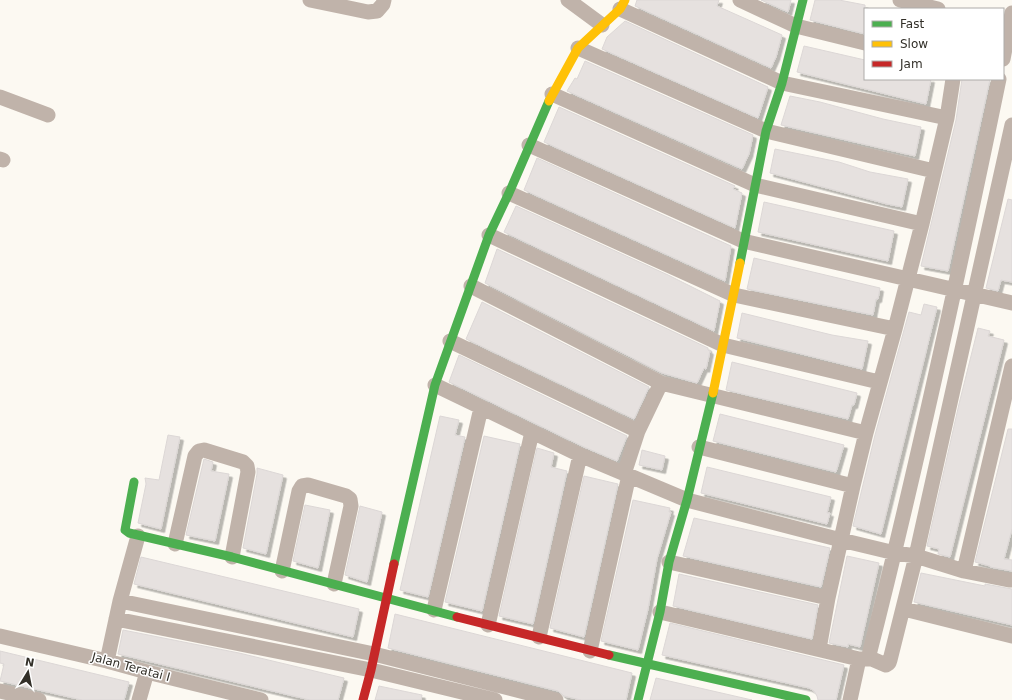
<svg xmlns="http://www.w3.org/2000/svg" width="1012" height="700" font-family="'DejaVu Sans',sans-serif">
<defs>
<filter id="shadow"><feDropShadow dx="3.5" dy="3.5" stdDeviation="0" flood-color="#0004"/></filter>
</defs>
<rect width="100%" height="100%" fill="#fcf9f2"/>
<path fill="#e6e1df" stroke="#dcd7d6" filter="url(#shadow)" d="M 637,0 L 719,0 L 717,6 L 782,35 L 776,57 L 771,68 L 635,6 Z
M 761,0 L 791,0 L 788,12 Z
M 815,0 L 839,0 L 865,5 L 865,34 L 810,20 Z
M 625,21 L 768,87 L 758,118 L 602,49 L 607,37 Z
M 804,46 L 865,60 L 865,79 L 931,79 L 926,104 L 797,72 Z
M 585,61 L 753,135 L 749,154 L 742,169 L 567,91 L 575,78 L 577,79 Z
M 962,79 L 990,79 L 948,271 L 921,266 L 956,120 Z
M 790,96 L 820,102 L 883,119 L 921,127 L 915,156 L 781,125 Z
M 559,107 L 735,186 L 733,189 L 742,193 L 735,228 L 544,142 Z
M 775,149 L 839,162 L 870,172 L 908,179 L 902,207 L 887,204 L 770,173 Z
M 537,158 L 731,246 L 725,281 L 524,190 Z
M 1008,199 L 1012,200 L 1012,282 L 1001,280 L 998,291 L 986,288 Z
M 764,202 L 894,231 L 888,261 L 758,232 Z
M 516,206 L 668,275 L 720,301 L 714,331 L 504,232 Z
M 497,249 L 708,348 L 708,350 L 710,351 L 706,369 L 704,368 L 697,383 L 662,373 L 485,283 Z
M 754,258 L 880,288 L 878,299 L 876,299 L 873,315 L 747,289 Z
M 482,302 L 649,387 L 634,419 L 466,339 Z
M 924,304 L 937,307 L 881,534 L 853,526 L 875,435 L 909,312 L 921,315 Z
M 742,313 L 832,335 L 868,341 L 862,369 L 737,338 Z
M 978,328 L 990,331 L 988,336 L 1004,340 L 950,557 L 938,554 L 939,549 L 927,546 L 959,404 Z
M 459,355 L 627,436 L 617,461 L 584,447 L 449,382 Z
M 732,362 L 857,393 L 854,405 L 852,405 L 848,419 L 726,390 Z
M 720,414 L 844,445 L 836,472 L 713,441 Z
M 440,416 L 459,420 L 455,435 L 465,437 L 428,597 L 400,590 Z
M 1008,429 L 1012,429 L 1012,529 L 1004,559 L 1012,560 L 1012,571 L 990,567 L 990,566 L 975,562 Z
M 168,435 L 180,437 L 161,529 L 138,523 L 146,484 L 145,478 L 159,480 Z
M 484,436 L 520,444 L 482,611 L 445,602 Z
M 537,448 L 554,453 L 551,467 L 567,471 L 533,624 L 499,616 Z
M 642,450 L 665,456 L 662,470 L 639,465 Z
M 204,459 L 213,462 L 211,471 L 229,474 L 215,541 L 186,535 Z
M 707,467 L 831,497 L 827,513 L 830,513 L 827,524 L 701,493 Z
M 257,468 L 283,475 L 266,554 L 243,548 L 257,474 Z
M 584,476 L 618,484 L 584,637 L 550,628 Z
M 633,500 L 670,508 L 669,512 L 671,512 L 657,559 L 648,609 L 638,650 L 601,641 Z
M 305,505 L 330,510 L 318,568 L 293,561 Z
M 360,506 L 382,512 L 367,582 L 345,575 Z
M 694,518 L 830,548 L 821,587 L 683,556 Z
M 847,556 L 879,563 L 860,647 L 848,644 L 848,647 L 829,643 Z
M 141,557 L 359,609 L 353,637 L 134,584 Z
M 921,573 L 985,586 L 985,584 L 1012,589 L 1012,625 L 914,602 Z
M 679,574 L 818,605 L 812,639 L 673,606 Z
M 395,614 L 632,673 L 626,700 L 581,700 L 564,696 L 558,691 L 388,648 Z
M 670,623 L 844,665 L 836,700 L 818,700 L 817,696 L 814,691 L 809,688 L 662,655 Z
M 123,630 L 239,653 L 344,678 L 338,700 L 310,700 L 118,654 Z
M 0,651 L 129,682 L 124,700 L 82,700 L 0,681 L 4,664 L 0,663 Z
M 656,678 L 752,700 L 650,700 Z
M 379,686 L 422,695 L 421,700 L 375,700 Z"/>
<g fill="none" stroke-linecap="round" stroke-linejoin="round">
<path stroke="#c0b3aa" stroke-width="15" d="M 310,0 L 368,12 L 377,11 L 383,4 L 384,0
M 568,0 L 602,25
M 740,0 L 796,26 L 865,43
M 900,0 L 938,9
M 620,9 L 782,83 L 947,118
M 578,48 L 766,131 L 934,171
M 1003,59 L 1012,13
M 552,94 L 755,185 L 922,224
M 0,97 L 48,115
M 529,145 L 743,241 L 1012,303
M 0,159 L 3,160
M 509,193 L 734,295 L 895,329
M 489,235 L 723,345 L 879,382
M 471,286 L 661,383 L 866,433
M 450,341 L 638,431
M 435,385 L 580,455 L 687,500 L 841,540 L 895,553 L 916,556 L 964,571 L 1009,580 L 1012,580
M 699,447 L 853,486
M 624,474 L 638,431 L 661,383
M 175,544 L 195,456 L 199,451 L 204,450 L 243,462 L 247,466 L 248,472 L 232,557
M 669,562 L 828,598
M 282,571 L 299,491 L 302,486 L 308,485 L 346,496 L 350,499 L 351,506 L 334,584
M 964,571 L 1012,366
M 120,601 L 374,654 L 556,700
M 904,609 L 1012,636
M 434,610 L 481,408
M 660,612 L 859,659
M 116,619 L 371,670 L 495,700
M 488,625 L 532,432
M 0,636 L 107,661 L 147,672 L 261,700
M 539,637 L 580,455
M 819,649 L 828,598 L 853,486 L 866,433 L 895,329 L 922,224 L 947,118 L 953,79
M 590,651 L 629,475
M 868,659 C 917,467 959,273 999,79
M 107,661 L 120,601 L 138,536
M 0,691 L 39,700
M 139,700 L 147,672
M 850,700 L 859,659 L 872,659 L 886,665 L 889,663 L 890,660 L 916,556 L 1012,125"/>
<path stroke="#4caf50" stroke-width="9" d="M 740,263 L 766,131 L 782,83 L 803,0
M 134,482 L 125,530 L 129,533 L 232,557 L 457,617
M 394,564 L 435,385 L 489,235 L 509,193 L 549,101
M 609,655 L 806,700
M 638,700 L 660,612 L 669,562 L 687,500 L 713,393"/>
<path stroke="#ffc107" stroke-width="9" d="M 549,101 L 578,48 L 620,9 L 625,0
M 713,393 L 740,263"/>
<path stroke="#c62828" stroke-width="9" d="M 457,617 L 609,655
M 363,700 L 371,670 L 394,564"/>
</g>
<g text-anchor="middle" stroke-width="3" stroke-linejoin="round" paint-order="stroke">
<g font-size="12" fill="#322f28" stroke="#fff">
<text transform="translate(131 667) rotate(15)" y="4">Jalan Teratai I</text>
</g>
</g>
<rect x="864" y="8" width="140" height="72" fill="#ffffff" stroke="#adaca9"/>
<rect x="872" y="21" width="20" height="6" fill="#4caf50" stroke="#adaca9"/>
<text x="900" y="28" font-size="12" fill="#322f28">Fast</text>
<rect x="872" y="41" width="20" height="6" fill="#ffc107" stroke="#adaca9"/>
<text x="900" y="48" font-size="12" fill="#322f28">Slow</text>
<rect x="872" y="61" width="20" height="6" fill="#c62828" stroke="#adaca9"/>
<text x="900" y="68" font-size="12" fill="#322f28">Jam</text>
<g transform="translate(28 672) rotate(10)" stroke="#ffffff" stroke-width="3" paint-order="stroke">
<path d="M0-3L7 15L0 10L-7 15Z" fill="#322f28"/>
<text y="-6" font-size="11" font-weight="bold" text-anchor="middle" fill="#322f28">N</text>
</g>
</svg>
